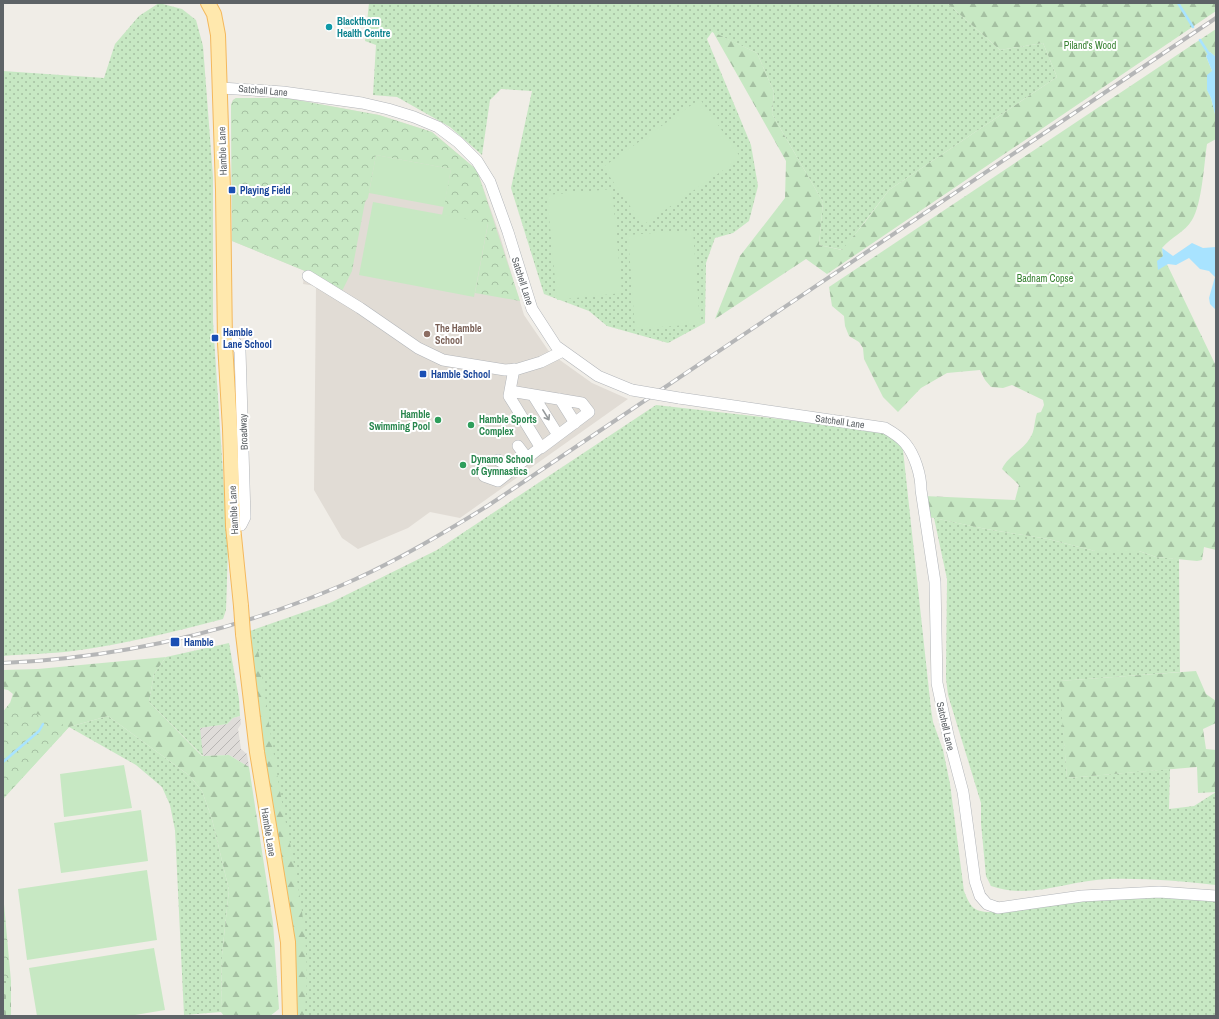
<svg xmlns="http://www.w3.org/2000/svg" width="1219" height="1019" font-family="'Archivo Narrow',sans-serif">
<defs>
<pattern id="industrial-furrows" width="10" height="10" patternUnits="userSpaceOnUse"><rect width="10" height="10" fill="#dfdcd9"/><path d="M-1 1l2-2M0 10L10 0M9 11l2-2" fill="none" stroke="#b8b6b4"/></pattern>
<pattern id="grass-dots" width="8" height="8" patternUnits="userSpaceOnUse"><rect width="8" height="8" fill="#c7e8c3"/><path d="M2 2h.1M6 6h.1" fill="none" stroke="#a5c0a2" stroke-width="1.8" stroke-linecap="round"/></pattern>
<pattern id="forest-firs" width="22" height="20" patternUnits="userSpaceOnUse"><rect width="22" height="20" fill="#c7e8c3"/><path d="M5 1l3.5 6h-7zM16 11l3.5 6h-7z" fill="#a5c0a2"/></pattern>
<pattern id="cemetery-stones" width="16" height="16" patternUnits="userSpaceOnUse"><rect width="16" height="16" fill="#c7e8c3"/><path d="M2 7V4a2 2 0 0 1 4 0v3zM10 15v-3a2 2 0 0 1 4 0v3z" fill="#a5c0a2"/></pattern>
<pattern id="park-crowns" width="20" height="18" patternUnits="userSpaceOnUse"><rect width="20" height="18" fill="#c7e8c3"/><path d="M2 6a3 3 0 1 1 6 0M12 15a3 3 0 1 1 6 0" fill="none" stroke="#a5c0a2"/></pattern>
</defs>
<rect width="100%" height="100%" fill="#f0ede7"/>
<path fill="url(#industrial-furrows)" d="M 240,716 L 241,724 L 238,729 L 241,749 L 247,754 L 249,767 L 229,755 L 203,756 L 199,728 L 227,724 L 233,718 Z"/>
<path fill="#e1dcd5" d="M 236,98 L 286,98 L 379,115 L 432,132 L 477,170 L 500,236 L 524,315 L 550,353 L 592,383 L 628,399 L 460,518 L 430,512 L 408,528 L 358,549 L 342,538 L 314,490 L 316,286 L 303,284 L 305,271 L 232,241 L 231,105 L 233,100 Z"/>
<path fill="url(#grass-dots)" d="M 159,3 L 182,9 L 196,20 L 203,46 L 213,177 L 213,322 L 228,549 L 226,610 L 223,619 C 174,632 124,644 73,651 C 50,654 26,654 3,656 L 3,71 L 104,78 L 115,44 L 139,16 Z
M 369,3 L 947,3 L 1000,50 L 1043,43 L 1057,77 L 889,190 L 843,250 L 819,245 L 823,202 L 772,114 L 774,92 L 757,53 L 712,32 L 707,39 L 751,145 L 758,186 L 749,221 L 733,233 L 715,238 L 706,263 L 705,323 L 668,343 L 607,326 L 589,311 L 544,294 L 511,188 L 532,91 L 501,89 L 490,100 L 482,155 L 450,127 L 397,97 L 373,95 L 376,45 L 365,41 Z
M 656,405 L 884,431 L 897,440 L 903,450 L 931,709 L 933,722 L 943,750 L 950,784 L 964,891 C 970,906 973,912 990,912 L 1081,899 L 1161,896 L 1216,900 L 1216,1016 L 296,1016 L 257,707 L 250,631 L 330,603 L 437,550 Z
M 934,518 L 986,529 L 1048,539 L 1095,551 L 1139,551 L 1156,557 L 1179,559 L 1180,672 L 1060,681 L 1067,778 L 1170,769 L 1169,809 L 1194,806 L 1216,792 L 1216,885 C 1180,881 1145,878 1109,879 C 1069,880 1031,900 991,886 L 986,876 L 981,823 L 981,803 L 948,695 L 946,678 L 947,579 Z
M 229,643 L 239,699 L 240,716 L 233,718 L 227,724 L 200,728 L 203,756 L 149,702 L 154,674 L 166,657 Z
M 108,716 L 190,776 L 202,791 L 212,819 L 229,890 L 222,955 L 221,1012 L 184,1015 L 175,830 L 170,805 L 162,787 L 136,765 L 69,727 Z"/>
<path fill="url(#forest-firs)" d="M 947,3 L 1216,3 L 1216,11 L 827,274 L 806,259 L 715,319 L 740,256 L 785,198 L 786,161 L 713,32 L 757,53 L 774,92 L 772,114 L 823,202 L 819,245 L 842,250 L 865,222 L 889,190 L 1057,77 L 1043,43 L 1000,50 Z
M 1216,29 L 1216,57 L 1210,52 L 1206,56 L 1212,71 L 1207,89 L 1211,98 L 1215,114 L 1216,115 L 1216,139 L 1207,144 C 1204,164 1202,204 1192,220 C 1185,232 1171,237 1162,248 L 1163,256 L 1216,366 L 1216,550 L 1204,547 L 1202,560 L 1197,561 L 1156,557 L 1139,551 L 1095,551 L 1048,539 L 986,529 L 924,516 L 924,496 L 1015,500 L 1019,485 L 1002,469 C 1008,456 1023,450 1030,438 C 1035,431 1034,422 1037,413 L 1041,412 L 1044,405 L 1043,400 L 1012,385 L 1003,388 L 991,387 L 985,380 L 980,370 L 947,373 L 921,388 L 898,412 L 883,397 L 864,359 L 863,348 L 859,342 L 849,336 L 845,326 L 844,316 L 832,306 L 829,287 Z
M 252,644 L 255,644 L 257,647 L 259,655 C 266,704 273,753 282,802 C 295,873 314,944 304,1016 L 296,1016 L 279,870 L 250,646 Z
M 166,657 L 154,674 L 149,702 L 202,756 L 229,755 L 249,767 L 273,923 L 279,1009 L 270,1016 L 224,1016 L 221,1012 L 222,955 L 229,890 L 212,819 L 202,791 L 190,776 L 108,716 L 69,727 L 3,799 L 3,712 L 10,703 L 13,694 L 8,690 L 3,689 L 3,670 L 38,669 Z
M 1196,671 L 1206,694 L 1216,701 L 1216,723 L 1203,729 L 1206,749 L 1216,750 L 1216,792 L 1198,793 L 1197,767 L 1067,778 L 1059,681 Z"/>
<path fill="url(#cemetery-stones)" d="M 3,981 L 11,981 L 11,1016 L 3,1016 Z"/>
<path fill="url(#park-crowns)" d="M 236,98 L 286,98 L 379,115 L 432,132 L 477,170 L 520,301 L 475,293 L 488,224 L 442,215 L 451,169 L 376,155 L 368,198 L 365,202 L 352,271 L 342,291 L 305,271 L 232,241 L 231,105 L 233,100 Z
M 10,703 L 69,727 L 3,799 L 3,712 Z
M 3,893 L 11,981 L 3,981 Z"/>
<path fill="#c7e8c3" d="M 700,99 L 741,158 L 643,225 L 603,167 Z
M 376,155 L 451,169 L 444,207 L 369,193 Z
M 612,189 L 622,293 L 557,300 L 547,195 Z
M 373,202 L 488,223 L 474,297 L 359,275 Z
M 693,230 L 700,324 L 635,329 L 628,235 Z
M 124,765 L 132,808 L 64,817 L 60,774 Z
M 141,810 L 148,861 L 61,873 L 54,823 Z
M 147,870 L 157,940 L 27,960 L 18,889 Z
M 154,948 L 165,1010 L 129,1016 L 37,1016 L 29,968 Z"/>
<path fill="#a8e3ff" d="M 1210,52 L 1216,57 L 1216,115 L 1215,114 L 1211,98 L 1207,90 L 1207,75 L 1212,71 L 1206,56 Z
M 1192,243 L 1203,248 L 1216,247 L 1216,310 L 1210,304 L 1209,298 L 1215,277 L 1209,271 L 1200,269 L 1189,258 L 1176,265 L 1168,264 L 1158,270 L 1157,261 L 1163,256 L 1162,248 L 1173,256 Z"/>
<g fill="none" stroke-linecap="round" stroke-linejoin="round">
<path stroke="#a8e3ff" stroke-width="2.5" d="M 1178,3 L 1193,27
M 1200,40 L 1209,54
M 3,762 L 39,731 L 43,724"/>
<defs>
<path id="minor" d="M 221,88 L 283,92 L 362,103 L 388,109 L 414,117 L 438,127 L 458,142 L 477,161 L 490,182 L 508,232 L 532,309 L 556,346 L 598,376 L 632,390
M 308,276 L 360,308 L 418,348 L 443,360 L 505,370 L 518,369 L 541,362 L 563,351
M 225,343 L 236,343 L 240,351 L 245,517 L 241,525 L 233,526
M 510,391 L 582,403 L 589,412 L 541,448 L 509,396 L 514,369
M 533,395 L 558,435
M 679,398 L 885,428 C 892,432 900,437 905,443 C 915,455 921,475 921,490 L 935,582 L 937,683 L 948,735 L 963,792 L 975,881 L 980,896 L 987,904 L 998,908 L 1082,896 L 1159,892 L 1216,896
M 560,399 L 575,423
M 518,446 L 527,458
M 498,460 L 513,469
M 484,476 L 498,481 L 541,447"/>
<path id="major" d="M 208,3 L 214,14 L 218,35 L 223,190 L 225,343 L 230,429 L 233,526 L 241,606
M 243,634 L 257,752 L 288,942 L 290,1016"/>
</defs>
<use href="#minor" stroke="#b2b5b9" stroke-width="12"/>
<use href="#major" stroke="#f4b85c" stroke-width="16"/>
<use href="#minor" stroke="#fff" stroke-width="11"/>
<use href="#major" stroke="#ffe8ad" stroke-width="14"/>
<defs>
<path id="rail" d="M 3,663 C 119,658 234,631 340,586 C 392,564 441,535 489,505 L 1216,18"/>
</defs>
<use href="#rail" stroke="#b5b6b7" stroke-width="4"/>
<use href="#rail" stroke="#fff" stroke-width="2.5" stroke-dasharray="8" stroke-linecap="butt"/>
<defs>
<path id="minor-bridge" d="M 632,390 L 679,398"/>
<path id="major-bridge" d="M 241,606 L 243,634"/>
</defs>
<use href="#minor-bridge" stroke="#b2b5b9" stroke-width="12" stroke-linecap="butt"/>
<use href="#major-bridge" stroke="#f4b85c" stroke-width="16" stroke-linecap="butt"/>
<use href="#minor-bridge" stroke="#fff" stroke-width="11"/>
<use href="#major-bridge" stroke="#ffe8ad" stroke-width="14"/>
</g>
<defs><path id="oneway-shaft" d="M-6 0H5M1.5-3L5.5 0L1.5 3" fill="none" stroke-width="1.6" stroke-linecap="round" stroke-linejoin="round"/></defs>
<use stroke="#969a9c" href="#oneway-shaft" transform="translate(546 415) rotate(58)"/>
<circle fill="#0f9aa8" stroke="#fff" stroke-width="1.5" cx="329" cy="27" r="4"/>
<g fill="#1a4fb4" stroke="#fff" stroke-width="1.5">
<rect x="228" y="186" width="8" height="8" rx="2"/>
<rect x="211" y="334" width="8" height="8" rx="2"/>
<rect x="419" y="370" width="8" height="8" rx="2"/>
<rect x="170" y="637" width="10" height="10" rx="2"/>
</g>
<circle fill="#8d6e63" stroke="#fff" stroke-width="1.5" cx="427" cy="334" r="4"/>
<g fill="#2e9e5b" stroke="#fff" stroke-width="1.5">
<circle cx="438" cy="420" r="4"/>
<circle cx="471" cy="425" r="4"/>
<circle cx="463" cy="465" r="4"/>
</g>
<g text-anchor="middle" stroke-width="4" stroke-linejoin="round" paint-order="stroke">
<g font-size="10" font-weight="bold" fill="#0d838f" stroke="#fff" text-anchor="start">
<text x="337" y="25">Blackthorn<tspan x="337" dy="12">Health Centre</tspan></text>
</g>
<g font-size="10" fill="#388232" stroke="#fff">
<text x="1090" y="49">Piland's Wood</text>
<text x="1045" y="282">Badnam Copse</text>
</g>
<g font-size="10" fill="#5e6367" stroke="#fff">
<text transform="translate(263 90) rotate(5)" y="4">Satchell Lane</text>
<text transform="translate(222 151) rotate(-92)" y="4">Hamble Lane</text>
<text transform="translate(523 281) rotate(72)" y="4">Satchell Lane</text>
<text transform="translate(840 421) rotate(8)" y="4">Satchell Lane</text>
<text transform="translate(243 432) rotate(-92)" y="4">Broadway</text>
<text transform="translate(233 510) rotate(-93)" y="4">Hamble Lane</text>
<text transform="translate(946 726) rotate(77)" y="4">Satchell Lane</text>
<text transform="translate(269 832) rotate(81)" y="4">Hamble Lane</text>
</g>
<g font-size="10" font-weight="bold" fill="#164399" stroke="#fff" text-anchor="start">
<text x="240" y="194">Playing Field</text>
<text x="223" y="336">Hamble<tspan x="223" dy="12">Lane School</tspan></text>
<text x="431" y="378">Hamble School</text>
<text x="184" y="646">Hamble</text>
</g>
<g font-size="10" font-weight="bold" fill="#785e54" stroke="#fff" text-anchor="start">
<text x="435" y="332">The Hamble<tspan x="435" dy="12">School</tspan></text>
</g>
<g font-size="10" font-weight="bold" fill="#27864d" stroke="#fff" text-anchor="start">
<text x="430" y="418" text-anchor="end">Hamble<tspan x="430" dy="12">Swimming Pool</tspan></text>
<text x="479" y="423">Hamble Sports<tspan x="479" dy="12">Complex</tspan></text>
<text x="471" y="463">Dynamo School<tspan x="471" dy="12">of Gymnastics</tspan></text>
</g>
</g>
<rect width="1219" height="1019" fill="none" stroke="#5e6367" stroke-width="8"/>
</svg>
